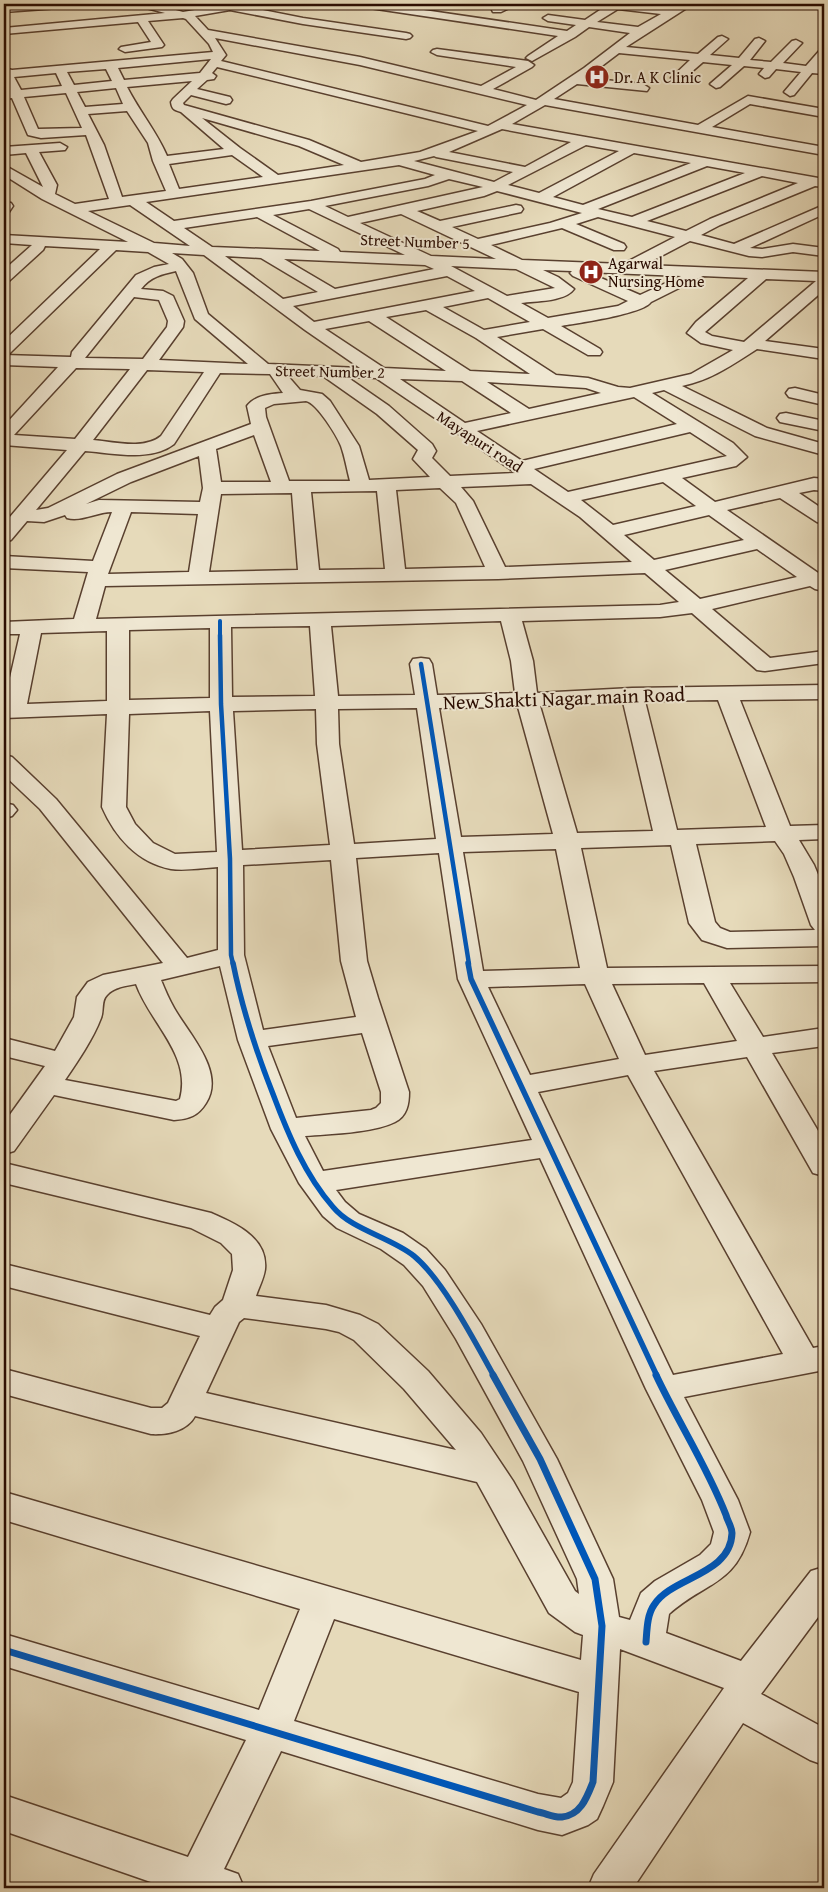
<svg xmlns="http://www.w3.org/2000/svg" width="828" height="1892" font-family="'Gentium Book Plus',serif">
<rect width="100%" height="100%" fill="#e6daba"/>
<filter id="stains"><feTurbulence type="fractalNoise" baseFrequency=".004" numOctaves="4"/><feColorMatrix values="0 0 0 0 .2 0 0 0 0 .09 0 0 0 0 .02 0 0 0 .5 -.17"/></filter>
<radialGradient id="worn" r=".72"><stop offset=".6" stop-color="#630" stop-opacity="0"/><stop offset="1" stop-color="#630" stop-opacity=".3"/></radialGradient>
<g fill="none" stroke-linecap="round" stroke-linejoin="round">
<defs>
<path id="minor" d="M 31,4 L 77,4 L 72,7 L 4,12 L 4,6 Z
M 138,4 L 154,4 L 183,12 L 230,4 L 253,4 L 248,7 L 303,18 L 406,33 L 410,34 L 412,36 L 410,38 L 406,39 L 303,24 L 230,10 L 195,16 L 208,30 L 360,57 L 481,86 L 516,67 L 437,55 L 431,52 L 433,50 L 437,49 L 528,61 L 534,65 L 532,67 L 493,89 L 536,100 L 584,68 L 630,33 L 589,27 L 575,37 L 532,61 L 526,58 L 528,56 L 558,36 L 363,7 L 358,4 L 383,4 L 567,31 L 576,25 L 548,21 L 543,18 L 548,15 L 585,20 L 609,4 L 631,4 L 671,9 L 680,4 L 693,4 L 626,47 L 698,54 L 718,37 L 722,36 L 728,39 L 710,55 L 739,58 L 755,39 L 759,38 L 765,41 L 750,60 L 771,62 L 792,41 L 796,40 L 802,43 L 783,63 L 806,66 L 820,50 L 824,49 L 824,59 L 818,67 L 824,68 L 824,74 L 812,73 L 794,95 L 790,96 L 784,92 L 801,72 L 776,69 L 769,77 L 765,78 L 759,74 L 764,68 L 744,66 L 720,87 L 716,88 L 710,84 L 732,65 L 703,62 L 681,81 L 677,82 L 671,78 L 690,60 L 619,53 L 586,78 L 643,84 L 649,88 L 647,91 L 577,84 L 554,99 L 698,125 L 748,96 L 824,109 L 824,117 L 750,104 L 712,127 L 824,147 L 824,155 L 545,105 L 512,124 L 824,179 L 824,187 L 815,186 L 720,225 L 701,235 L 734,244 L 824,205 L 824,214 L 750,248 L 762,249 L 793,244 L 824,248 L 824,256 L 793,252 L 762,257 L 749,256 L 690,241 L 644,265 L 824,272 L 824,290 L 765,341 L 824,349 L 824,359 L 757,349 C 732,365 711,380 682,386 L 767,428 L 824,444 L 824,455 L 755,436 L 664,390 L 652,393 L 733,443 L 747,457 L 736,466 L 682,478 L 715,502 L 814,478 L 824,479 L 824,491 L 814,490 L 799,493 L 824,510 L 824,524 L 817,522 L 780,498 L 727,510 L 824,577 L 824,591 L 815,589 L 810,586 L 712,609 L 770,658 L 824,651 L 824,663 L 765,671 L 757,670 L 692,613 L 660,617 L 522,621 L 533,661 L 537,693 L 632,688 L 824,685 L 824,699 L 740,700 L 790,826 L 824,825 L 824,839 L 799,840 L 814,865 L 824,889 L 824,946 L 727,948 L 702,940 L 689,923 L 671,845 L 581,848 L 607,968 L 824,966 L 824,982 L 730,983 L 763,1037 L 824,1028 L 824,1046 L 772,1053 L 824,1141 L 824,1176 L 813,1173 L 747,1057 L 654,1071 L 813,1348 L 824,1346 L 824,1370 L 684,1397 L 738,1500 L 750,1532 C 735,1586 706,1581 669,1614 L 666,1633 L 741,1661 L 811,1571 L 824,1567 L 824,1609 L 761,1694 L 824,1728 L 824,1765 L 810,1760 L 743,1723 L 633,1888 L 588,1888 L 594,1874 L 724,1688 L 620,1649 L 613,1782 L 603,1806 L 597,1819 L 588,1825 L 562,1835 L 538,1830 L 281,1751 L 224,1869 L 238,1874 L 244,1888 L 168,1888 L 4,1831 L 4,1795 L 188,1857 L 246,1740 L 4,1666 L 4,1634 L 259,1710 L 300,1609 L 4,1520 L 4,1492 L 581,1660 L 583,1635 L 575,1632 L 549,1613 L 477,1482 L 195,1416 C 187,1431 167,1435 151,1434 L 4,1394 L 4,1369 L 151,1408 L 162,1408 L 168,1403 L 200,1336 L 4,1286 L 4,1264 L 210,1315 L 215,1307 L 223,1300 L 233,1270 L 232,1254 L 221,1243 L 191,1228 L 4,1183 L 4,1163 L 211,1213 C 234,1223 268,1237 265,1269 C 264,1278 259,1287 256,1296 L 326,1305 L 360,1315 L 378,1324 L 428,1371 L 481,1433 L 513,1481 L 575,1591 L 579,1594 L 577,1579 L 523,1461 L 456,1339 L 423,1286 L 404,1265 L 381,1249 L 337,1228 L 323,1216 L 299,1183 L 271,1129 L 238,1040 L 220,966 L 161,980 C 165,990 169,999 174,1008 C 188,1033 226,1072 206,1103 C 198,1116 189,1119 174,1120 L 54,1095 L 14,1151 L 4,1154 L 4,1123 L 45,1066 L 4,1056 L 4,1038 L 55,1051 L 74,1017 L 77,997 L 88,982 L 103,975 L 163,963 L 40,809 L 4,775 L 4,755 L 12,757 L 56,799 L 187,958 L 218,950 L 218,867 C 203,868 185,871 171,869 C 138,863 115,837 102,807 L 107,714 L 4,718 L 4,704 L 20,634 L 4,634 L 4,622 L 74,619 L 88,572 L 4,568 L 4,556 L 93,561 L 112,512 C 97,512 81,522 67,518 L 65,515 L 44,522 L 27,521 L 11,540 L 4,542 L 4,524 L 67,450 L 4,445 L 4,426 L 58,367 L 4,365 L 4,355 L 71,357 L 72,352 L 136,275 L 154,267 L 169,264 L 148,252 L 116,250 L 10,353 L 4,355 L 4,341 L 100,249 L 45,246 L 43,250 L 9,281 L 4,283 L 4,270 L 32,245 L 4,243 L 4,235 L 128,242 L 42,199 L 4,175 L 4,165 L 43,187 L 26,153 L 4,155 L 4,147 L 60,143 L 67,147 L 65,150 L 39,152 L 57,185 L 55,194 L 75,204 L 109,199 L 86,135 L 41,138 L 28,135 L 12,98 L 4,99 L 4,91 L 9,91 L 5,80 L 8,77 L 4,76 L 4,68 L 12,70 L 213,52 L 209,44 L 186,19 L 183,18 L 148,21 L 164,45 L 162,47 L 125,52 L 119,49 L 121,47 L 151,42 L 138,22 L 4,34 L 4,28 L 165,13 L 139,6 ZM 618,9 L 661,14 L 638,27 L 597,22 ZM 215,38 L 360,65 L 527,105 L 488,126 L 221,61 L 226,55 ZM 211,59 L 200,73 L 124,80 L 118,68 ZM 217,67 L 478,131 L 420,152 L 361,162 L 309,140 L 184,105 L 183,103 L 191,95 L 226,104 L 230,103 L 232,100 L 230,97 L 197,89 L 207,80 L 214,79 L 216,76 L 212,73 ZM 106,69 L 112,81 L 74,85 L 67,72 ZM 56,73 L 62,86 L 21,90 L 14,77 ZM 192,81 L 173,99 L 171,102 C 172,109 174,110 181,112 L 224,149 L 167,156 C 157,132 139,111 127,87 ZM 116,88 L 123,104 L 85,107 L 77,92 ZM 66,93 L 82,128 L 38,129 L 24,97 ZM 127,111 L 148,143 L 153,161 L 166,191 L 122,197 L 104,145 L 88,114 ZM 202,118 L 299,146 L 344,165 L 278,175 L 240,148 ZM 502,129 L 571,142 L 525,167 L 449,152 ZM 586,145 L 619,151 L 539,193 L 508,185 ZM 634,153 L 691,163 L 583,205 L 553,197 ZM 232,155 L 263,177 L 179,189 L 169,164 ZM 434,156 L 436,157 L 513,172 L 494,182 L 414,161 ZM 399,165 L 435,175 L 425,179 L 311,201 L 174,221 L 146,202 ZM 707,166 L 745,173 L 632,217 L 598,209 ZM 762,176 L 798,183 L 710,219 L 686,231 L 647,221 ZM 449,179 L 483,187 L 348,217 L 325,206 L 428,186 ZM 497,191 L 582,213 L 550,223 L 478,239 L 452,227 L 521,212 L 523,209 L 521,206 L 516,205 L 440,221 L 417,211 L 484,196 ZM 130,205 L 190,246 L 154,243 L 88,211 ZM 309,209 L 405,255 L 340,252 L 338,249 L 273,215 ZM 401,214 L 496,259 L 431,256 L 360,223 ZM 257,217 L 320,251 L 212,247 L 184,228 ZM 598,217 L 675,237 L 623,264 L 522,260 L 491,245 L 562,228 L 614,250 L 624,250 L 626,247 L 624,244 L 576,224 ZM 172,253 L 204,255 L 305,330 L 360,368 L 268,364 L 208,314 L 193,273 L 182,259 ZM 225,256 L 261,258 L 318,292 L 283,299 ZM 284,259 L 425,265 L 434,269 L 335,289 ZM 451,266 L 516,269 L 555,288 L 507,296 ZM 543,270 L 572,271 L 570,273 L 573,276 L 628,301 L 618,306 L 548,318 L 521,303 C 535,301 565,302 574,289 L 558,277 ZM 176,271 L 195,319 L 248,364 L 159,360 L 183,327 L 184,321 L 173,296 L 163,291 L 141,289 C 150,277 162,274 176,271 ZM 587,272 L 681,276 L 640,295 ZM 447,276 L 475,291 L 314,322 L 293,306 ZM 703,276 L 748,278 L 696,322 L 687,333 L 701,343 L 733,350 L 691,374 L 630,388 L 618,387 L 588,378 L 556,375 L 497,337 L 543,329 L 588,355 L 600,355 L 602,352 L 600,349 L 561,326 C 578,323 643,314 651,302 ZM 766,279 L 816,281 L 744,342 L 712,336 L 705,332 ZM 134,297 L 159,300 L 168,321 L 167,327 L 143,359 L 85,358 ZM 488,298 L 530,322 L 484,330 L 443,307 ZM 426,310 L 476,338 L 530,374 L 470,371 L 386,317 ZM 369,321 L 446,371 L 384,368 L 325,329 ZM 76,368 L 130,369 L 75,439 L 14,435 ZM 147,370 L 204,372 L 161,436 C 144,450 114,442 93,440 ZM 220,373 L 270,374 L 283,393 C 271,394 255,395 247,406 L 251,424 L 117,474 L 48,508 L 36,510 L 85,451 C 113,453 151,462 174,444 ZM 287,375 L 323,376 L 377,414 L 418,450 L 413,459 L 430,477 L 369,480 L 359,446 L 330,401 L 322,394 L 300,390 ZM 347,377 L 376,378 L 516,473 L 450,476 L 432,458 L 436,451 L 432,444 L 389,406 ZM 400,379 L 462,381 L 511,413 L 465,423 ZM 487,382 L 586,388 L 601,393 L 529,409 ZM 634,397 L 677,424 L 522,461 L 477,431 ZM 306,401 C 317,403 337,436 341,446 C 345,457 347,470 350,481 L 289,481 L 266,417 L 265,408 L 274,404 ZM 690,432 L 727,456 L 568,492 L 534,469 ZM 254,435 L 271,482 L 221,482 L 216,449 ZM 199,456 L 203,488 L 200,502 L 99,500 L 86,504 L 131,482 ZM 663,482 L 696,506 L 613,525 L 581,500 ZM 531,484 L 580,517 L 632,562 L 505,567 L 473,501 L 461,487 ZM 440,488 L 456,503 L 485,567 L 405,569 L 396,490 ZM 377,491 L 385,569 L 319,570 L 311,492 ZM 292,493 L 298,570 L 209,572 L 221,494 ZM 131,512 L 198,514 L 189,572 L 108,574 ZM 709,515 L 744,540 L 654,560 L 624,535 ZM 757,549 L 797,577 L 700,599 L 665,570 ZM 645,573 L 679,602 L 660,605 L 96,619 L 105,586 L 498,579 ZM 501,621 L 511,661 L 515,693 L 437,695 L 432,664 L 429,659 L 421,658 L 413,659 L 410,664 L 415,695 L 338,696 L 331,626 ZM 310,626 L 315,696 L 232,697 L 231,627 ZM 210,628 L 210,698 L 129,700 L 129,630 ZM 107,631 L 107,701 L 27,704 L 41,633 ZM 718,700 L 766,827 L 677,830 L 645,701 ZM 623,702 L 653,831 L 577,833 L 540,706 ZM 518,707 L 553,834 L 461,837 L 439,708 ZM 417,708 L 436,839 L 354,844 L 339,744 L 338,709 ZM 316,709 L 317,744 L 330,845 L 242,850 L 233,711 ZM 210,711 L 217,852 L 175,854 L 153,843 L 135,824 L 126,807 L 129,714 ZM 775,841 L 784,854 L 794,877 L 811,925 L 815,930 L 730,932 L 720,928 L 715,922 L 696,844 ZM 556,849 L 580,968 L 483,971 L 463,852 ZM 439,853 L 458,979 L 532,1140 L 323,1171 L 305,1136 C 329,1134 373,1133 395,1122 C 407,1116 409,1104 409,1092 L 378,998 L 367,961 L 356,858 ZM 331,860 L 341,961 L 356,1017 L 263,1030 L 244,955 L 243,865 ZM 704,983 L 737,1041 L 645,1055 L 612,984 ZM 136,984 C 150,1023 192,1055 180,1099 L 176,1101 L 65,1080 C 78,1061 93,1039 101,1018 C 104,1011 101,1000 107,995 C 114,987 126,986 136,984 ZM 585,984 L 619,1059 L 530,1075 L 488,987 ZM 362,1033 L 381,1092 L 381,1103 L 376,1108 L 371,1110 L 296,1118 L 268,1046 ZM 628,1075 L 783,1354 L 673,1375 L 538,1092 ZM 540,1158 L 646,1389 L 702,1500 L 714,1532 L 711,1544 L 700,1555 L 655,1581 L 641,1593 L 630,1620 L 619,1617 L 613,1579 L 557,1459 L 481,1324 L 445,1270 L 426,1249 L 403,1233 L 359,1214 L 345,1202 L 336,1190 ZM 244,1318 L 326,1329 L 339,1332 L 354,1340 L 404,1389 L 456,1450 L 206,1393 L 239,1322 ZM 334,1619 L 579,1692 L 573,1782 L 568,1793 L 561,1798 L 538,1794 L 294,1721 Z
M 503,4 L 517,4 L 501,12 L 493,12 L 492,10 Z
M 4,202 L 11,203 L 13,206 L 9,212 L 4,213 Z
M 795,388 L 824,395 L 824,405 L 789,397 L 786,393 L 789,389 Z
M 786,413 L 824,421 L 824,431 L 780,422 L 777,418 L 780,414 Z
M 4,803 L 13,805 L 17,810 L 12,816 L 4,818 Z"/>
</defs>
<use href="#minor" stroke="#59402f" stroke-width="3"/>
<use href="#minor" fill="#efe7d2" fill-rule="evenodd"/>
<defs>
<path id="cycleway-far3" d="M 220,621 L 220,636"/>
<path id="cycleway-far2" d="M 220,635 L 221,704 L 230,859 L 231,955 L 233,964
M 421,664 L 469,964"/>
<path id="cycleway-far1" d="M 233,963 C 242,1008 256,1051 273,1094 C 288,1134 305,1175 333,1207 C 352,1230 390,1237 414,1256 C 443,1280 475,1342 494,1376
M 468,963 L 471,979 L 657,1376"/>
<path id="cycleway" d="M 646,1642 C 647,1630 647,1615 654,1605 C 671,1577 731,1575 732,1533 C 732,1527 727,1520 726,1515 C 707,1466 678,1422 656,1375
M 4,1650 L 538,1812 C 545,1813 555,1818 562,1817 C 581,1815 587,1797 593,1782 L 602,1626 L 595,1579 L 540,1459 L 493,1375"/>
</defs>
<use href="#cycleway-far3" stroke="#efe7d2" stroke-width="6"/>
<use href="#cycleway-far2" stroke="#efe7d2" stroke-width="8"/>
<use href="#cycleway-far1" stroke="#efe7d2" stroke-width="9"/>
<use href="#cycleway" stroke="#efe7d2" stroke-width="10"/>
<use href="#cycleway-far3" stroke="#0057b8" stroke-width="4"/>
<use href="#cycleway-far2" stroke="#0057b8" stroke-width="4.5"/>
<use href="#cycleway-far1" stroke="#0057b8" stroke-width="5.5"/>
<use href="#cycleway" stroke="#0057b8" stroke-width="7"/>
</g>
<defs>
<symbol id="hospital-disc" viewBox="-11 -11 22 22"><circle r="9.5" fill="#8f2418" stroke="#efe7d2"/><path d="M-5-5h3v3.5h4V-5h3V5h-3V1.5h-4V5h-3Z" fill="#fff"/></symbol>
</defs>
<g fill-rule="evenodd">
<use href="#hospital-disc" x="583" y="63" width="28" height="28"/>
<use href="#hospital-disc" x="577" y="258" width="28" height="28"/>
</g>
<g text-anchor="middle" stroke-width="4" stroke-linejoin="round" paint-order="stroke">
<g font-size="16" fill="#2a0c01" stroke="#efe7d2" text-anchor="start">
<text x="614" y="83">Dr. A K Clinic</text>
<text x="608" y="269">Agarwal<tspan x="608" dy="18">Nursing Home</tspan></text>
</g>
<g font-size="16" fill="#2a0c01" stroke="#efe7d2">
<text transform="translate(415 241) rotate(2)" y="6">Street Number 5</text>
<text transform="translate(330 371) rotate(1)" y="6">Street Number 2</text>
<text transform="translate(480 441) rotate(33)" y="6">Mayapuri road</text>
</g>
<g font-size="20" fill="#2a0c01" stroke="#efe7d2">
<text transform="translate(564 698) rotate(-2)" y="7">New Shakti Nagar main Road</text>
</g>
</g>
<rect width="828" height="1892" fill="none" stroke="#e6daba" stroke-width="20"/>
<rect x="5" y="5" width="818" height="1882" fill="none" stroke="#2a0c01" stroke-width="2.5"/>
<rect x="10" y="10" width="808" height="1872" fill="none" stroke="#2a0c01"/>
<rect width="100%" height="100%" filter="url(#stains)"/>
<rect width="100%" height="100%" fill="url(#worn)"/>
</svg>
